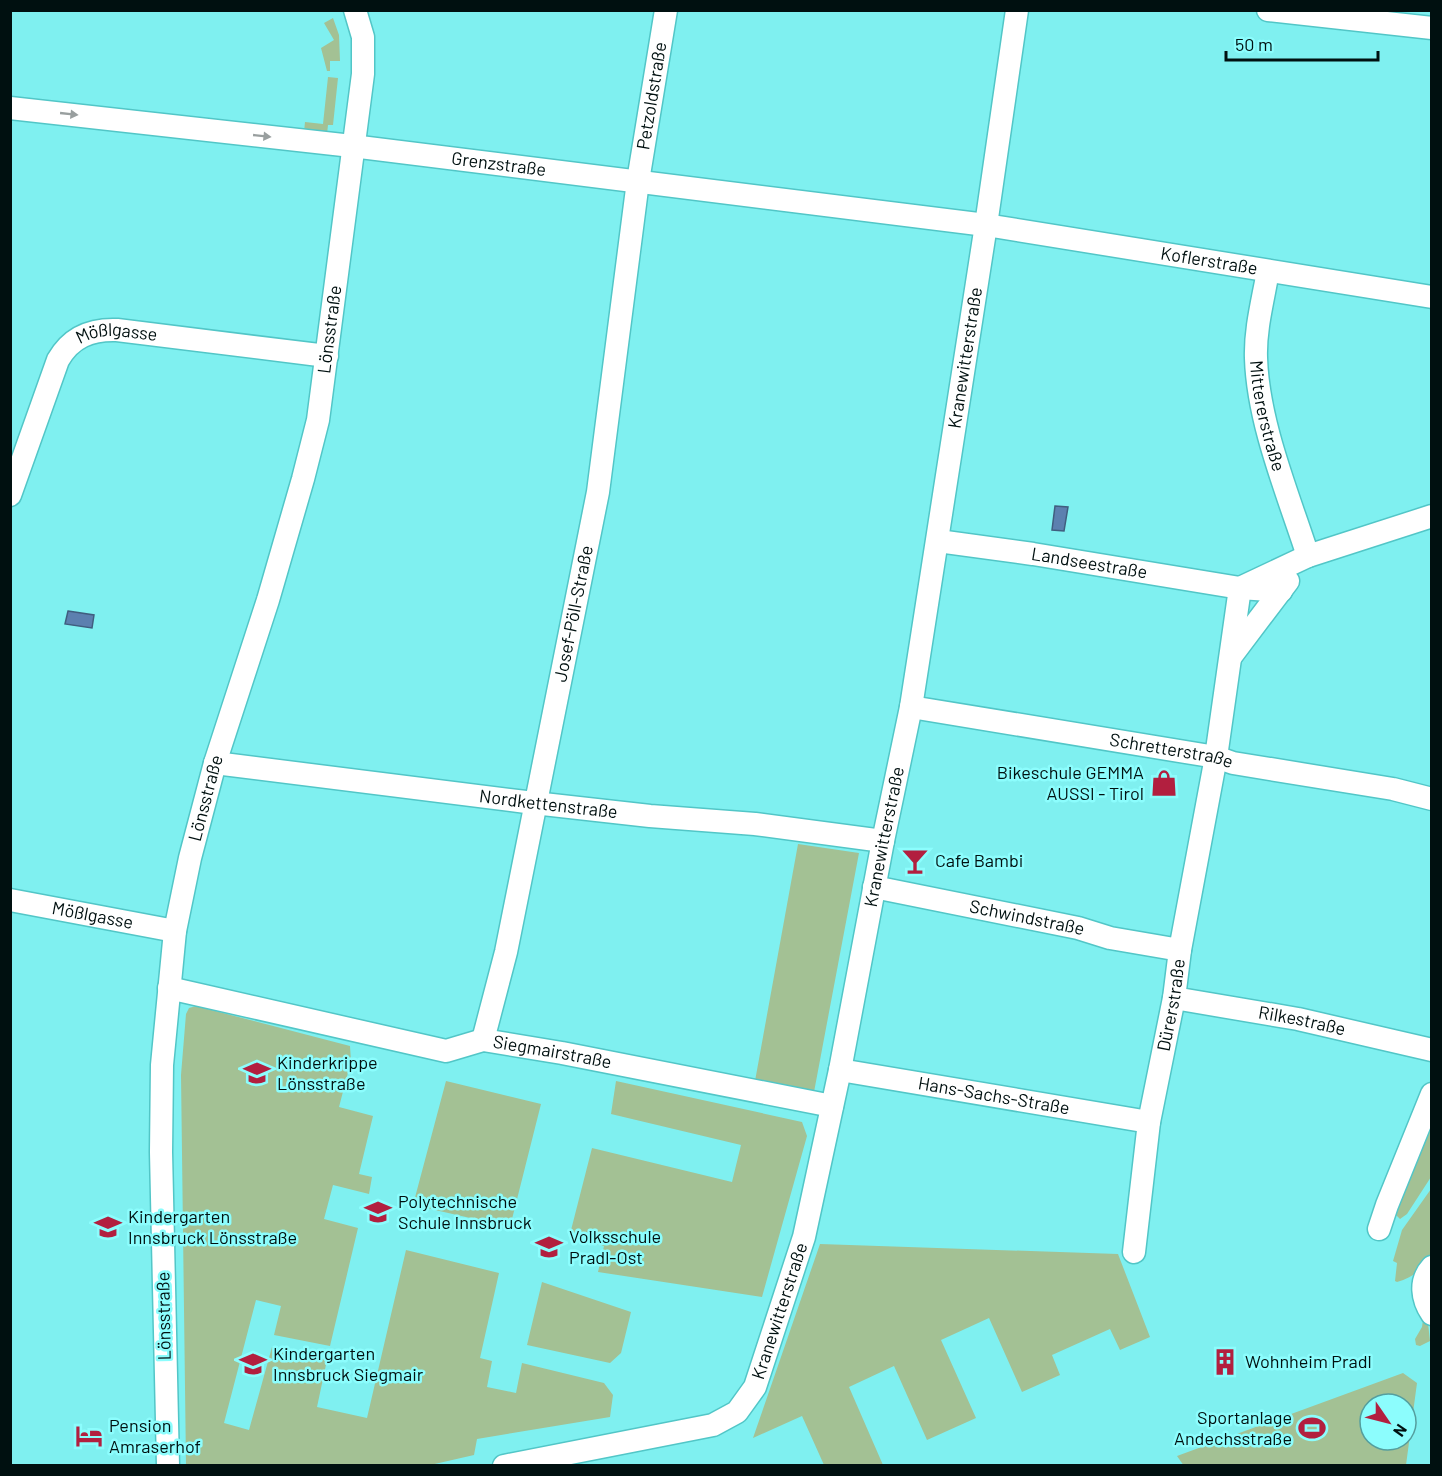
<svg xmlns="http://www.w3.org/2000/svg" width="1442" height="1476" font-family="Barlow,sans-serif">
<rect width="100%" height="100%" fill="#7ff0f0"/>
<path fill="#a3c194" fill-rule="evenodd" d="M 333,18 L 339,35 L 340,61 L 330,61 L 330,71 L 327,71 L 321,48 L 334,40 L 324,23 Z
M 328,77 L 338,78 L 333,125 L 328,125 L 327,134 L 304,132 L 305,122 L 323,124 Z
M 798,844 L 859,853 L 814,1092 L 755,1081 Z
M 196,1006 L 350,1046 L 351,1061 L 339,1107 L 373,1116 L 359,1174 L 372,1177 L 369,1194 L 333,1185 L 324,1219 L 358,1228 L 330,1346 L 274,1335 L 281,1306 L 256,1300 L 224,1423 L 249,1430 L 272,1347 L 327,1360 L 317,1407 L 367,1418 L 406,1250 L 499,1273 L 480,1358 L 492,1361 L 487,1387 L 516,1393 L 522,1363 L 604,1383 L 613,1395 L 610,1417 L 477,1439 L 474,1455 L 426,1466 L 186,1465 L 181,1075 L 186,1014 L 189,1008 Z
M 446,1081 L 541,1104 L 510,1227 L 413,1205 Z
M 616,1081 L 802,1122 L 807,1136 L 762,1297 L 598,1272 L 604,1246 L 569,1238 L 592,1148 L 732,1182 L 741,1145 L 611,1114 Z
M 1431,1111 L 1431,1177 L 1407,1214 L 1400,1219 L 1396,1215 L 1394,1207 Z
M 1431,1189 C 1431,1201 1435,1249 1430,1257 C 1423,1270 1411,1278 1397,1282 L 1395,1281 L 1397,1263 L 1393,1261 L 1402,1230 Z
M 820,1244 L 1118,1254 L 1150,1337 L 1120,1350 L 1110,1329 L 1052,1355 L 1060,1375 L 1022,1392 L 989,1318 L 941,1340 L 976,1418 L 927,1440 L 894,1366 L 849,1387 L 883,1465 L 824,1465 L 802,1416 L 753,1438 Z
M 542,1282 L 631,1312 L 621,1353 L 610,1363 L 527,1345 Z
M 1423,1320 L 1428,1323 L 1430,1341 L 1420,1346 L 1416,1345 L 1415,1339 L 1422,1327 Z
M 1403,1373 L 1417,1383 L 1406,1465 L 1184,1466 L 1177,1456 ZM 1370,1404 L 1406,1404 L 1406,1440 L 1370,1440 Z"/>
<path fill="#5c80af" stroke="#405e7f" stroke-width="1.5" d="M 1055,506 L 1068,507 L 1064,531 L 1052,530 Z
M 68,611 L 94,615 L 92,628 L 65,624 Z"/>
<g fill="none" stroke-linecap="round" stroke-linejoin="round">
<defs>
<g id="minor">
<path d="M 1268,10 L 1432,28"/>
<path id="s1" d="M 10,108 L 352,146 L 986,225 L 1432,297"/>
<path id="s2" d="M 1268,271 C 1263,300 1255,329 1256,358 C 1258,423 1288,494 1308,556"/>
<path id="s3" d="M 10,495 L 58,360 C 71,337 91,329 117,330 L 327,356"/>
<path id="s4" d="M 938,541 L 1033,554 L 1240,588 L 1281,591"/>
<path d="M 1232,655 L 1288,581"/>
<path id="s5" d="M 911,707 L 1216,757 L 1233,763 L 1393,789 L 1432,799"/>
<path id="s6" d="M 215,763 L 534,803 L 650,816 L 755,824 L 883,841"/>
<path id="s7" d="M 874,887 L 1078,928 L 1110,938 L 1180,950"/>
<path id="s8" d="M 10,900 L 175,931"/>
<path id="s9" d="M 169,988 L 446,1051 L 483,1040 L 562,1053 L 832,1106"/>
<path id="s10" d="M 1174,998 L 1298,1019 L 1432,1050"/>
<path id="s11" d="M 483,1040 L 506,952 L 598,492 L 638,181 L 666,10"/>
<path id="s12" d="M 840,1070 L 1149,1122"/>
<path d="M 1379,1229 L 1387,1205 L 1432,1094"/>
<path id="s13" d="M 1134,1252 L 1149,1122 L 1174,998 L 1180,950 L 1216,757 L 1240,588 L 1308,556 L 1432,516"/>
<path d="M 1432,1267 C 1419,1281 1422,1299 1432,1314"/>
<path id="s14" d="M 168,1466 L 161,1152 L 162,1065 L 175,931 L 190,858 L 215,763 L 268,600 L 303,479 L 318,420 L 363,74 L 363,37 L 355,10"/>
<path id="s15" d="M 504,1466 L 713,1425 L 737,1412 L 755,1387 L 804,1237 L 840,1070 L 883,841 L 911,707 L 986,225 L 1017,10"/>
</g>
</defs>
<use href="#minor" stroke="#52c6c7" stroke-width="25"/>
<use href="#minor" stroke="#fff" stroke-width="22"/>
</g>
<defs><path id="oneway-solid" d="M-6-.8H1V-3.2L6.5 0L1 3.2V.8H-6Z" transform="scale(1.5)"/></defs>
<g fill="#999f9f">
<use href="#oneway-solid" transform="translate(69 114) rotate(6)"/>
<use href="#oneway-solid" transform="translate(262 136) rotate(6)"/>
</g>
<defs>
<symbol id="shop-bare" viewBox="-9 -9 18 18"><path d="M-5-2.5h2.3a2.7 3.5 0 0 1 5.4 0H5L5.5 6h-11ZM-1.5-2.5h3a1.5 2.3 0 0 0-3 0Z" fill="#b21f3f" stroke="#8cfdfd" stroke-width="2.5" paint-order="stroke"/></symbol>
<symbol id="bar-bare" viewBox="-9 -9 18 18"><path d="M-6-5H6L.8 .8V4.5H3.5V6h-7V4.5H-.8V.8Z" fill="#b21f3f" stroke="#8cfdfd" stroke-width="2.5" paint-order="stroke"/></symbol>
<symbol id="school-bare" viewBox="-9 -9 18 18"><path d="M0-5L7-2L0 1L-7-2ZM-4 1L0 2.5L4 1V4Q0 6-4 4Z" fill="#b21f3f" stroke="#8cfdfd" stroke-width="2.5" paint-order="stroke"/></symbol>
<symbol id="building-bare" viewBox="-9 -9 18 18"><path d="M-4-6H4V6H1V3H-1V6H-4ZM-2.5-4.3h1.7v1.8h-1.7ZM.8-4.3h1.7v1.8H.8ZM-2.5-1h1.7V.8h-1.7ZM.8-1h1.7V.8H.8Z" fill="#b21f3f" stroke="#8cfdfd" stroke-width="2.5" paint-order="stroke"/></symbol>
<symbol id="stadium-bare" viewBox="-9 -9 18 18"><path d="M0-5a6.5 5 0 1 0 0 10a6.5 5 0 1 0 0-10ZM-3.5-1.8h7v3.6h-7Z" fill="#b21f3f" stroke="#8cfdfd" stroke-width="2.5" paint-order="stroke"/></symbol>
<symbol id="hotel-bare" viewBox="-9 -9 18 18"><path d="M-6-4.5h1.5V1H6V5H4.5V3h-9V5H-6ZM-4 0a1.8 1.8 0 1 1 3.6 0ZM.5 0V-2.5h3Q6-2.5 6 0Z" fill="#b21f3f" stroke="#8cfdfd" stroke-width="2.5" paint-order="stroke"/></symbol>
</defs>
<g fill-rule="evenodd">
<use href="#shop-bare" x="1145" y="764" width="38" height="38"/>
<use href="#bar-bare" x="896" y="842" width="38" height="38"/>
<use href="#school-bare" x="238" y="1054" width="38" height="38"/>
<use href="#school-bare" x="359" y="1193" width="38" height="38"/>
<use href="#school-bare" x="89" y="1208" width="38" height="38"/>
<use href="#school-bare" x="530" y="1228" width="38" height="38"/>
<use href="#building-bare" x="1206" y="1343" width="38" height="38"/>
<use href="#school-bare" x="234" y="1345" width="38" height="38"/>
<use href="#stadium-bare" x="1293" y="1409" width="38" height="38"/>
<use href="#hotel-bare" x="70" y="1417" width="38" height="38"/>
</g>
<g text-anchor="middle" stroke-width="5" stroke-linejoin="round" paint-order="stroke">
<g font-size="18" fill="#001010" stroke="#8cfdfd">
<text dy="6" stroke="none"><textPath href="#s11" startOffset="960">Petzoldstraße</textPath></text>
<text dy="6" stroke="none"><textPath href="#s1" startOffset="492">Grenzstraße</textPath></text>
<text dy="6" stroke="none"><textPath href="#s1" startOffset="1209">Koflerstraße</textPath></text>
<text dy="6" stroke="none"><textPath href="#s14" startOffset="1158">Lönsstraße</textPath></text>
<text dy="6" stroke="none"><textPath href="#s3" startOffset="213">Mößlgasse</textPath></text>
<text dy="6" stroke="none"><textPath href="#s15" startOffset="1323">Kranewitterstraße</textPath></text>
<text dy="6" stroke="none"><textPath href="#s2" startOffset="147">Mittererstraße</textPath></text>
<text dy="6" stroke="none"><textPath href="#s4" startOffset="153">Landseestraße</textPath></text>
<text dy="6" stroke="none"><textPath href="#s11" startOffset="436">Josef-Pöll-Straße</textPath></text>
<text dy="6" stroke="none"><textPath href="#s5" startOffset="264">Schretterstraße</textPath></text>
<text dy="6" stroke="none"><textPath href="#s14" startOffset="672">Lönsstraße</textPath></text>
<text dy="6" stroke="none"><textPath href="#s6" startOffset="336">Nordkettenstraße</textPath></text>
<text dy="6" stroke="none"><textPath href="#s15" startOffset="837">Kranewitterstraße</textPath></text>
<text dy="6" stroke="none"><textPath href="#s8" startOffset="84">Mößlgasse</textPath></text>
<text dy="6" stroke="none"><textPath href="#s7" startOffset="156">Schwindstraße</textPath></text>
<text dy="6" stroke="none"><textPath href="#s13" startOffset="250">Dürerstraße</textPath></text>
<text dy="6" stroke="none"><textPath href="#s10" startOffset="130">Rilkestraße</textPath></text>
<text dy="6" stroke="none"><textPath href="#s9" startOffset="393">Siegmairstraße</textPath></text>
<text dy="6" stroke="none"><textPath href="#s12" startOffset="156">Hans-Sachs-Straße</textPath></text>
<text dy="6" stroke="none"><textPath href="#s15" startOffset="351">Kranewitterstraße</textPath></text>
<text transform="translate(164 1316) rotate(-91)" y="6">Lönsstraße</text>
</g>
<g font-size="18" fill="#001010" stroke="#8cfdfd" text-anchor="start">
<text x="1144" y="779" text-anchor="end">Bikeschule GEMMA<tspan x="1144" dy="21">AUSSI - Tirol</tspan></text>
<text x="935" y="867">Cafe Bambi</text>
<text x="277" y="1069">Kinderkrippe<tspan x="277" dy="21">Lönsstraße</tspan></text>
<text x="398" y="1208">Polytechnische<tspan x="398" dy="21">Schule Innsbruck</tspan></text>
<text x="128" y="1223">Kindergarten<tspan x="128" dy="21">Innsbruck Lönsstraße</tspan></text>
<text x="569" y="1243">Volksschule<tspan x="569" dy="21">Pradl-Ost</tspan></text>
<text x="273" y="1360">Kindergarten<tspan x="273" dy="21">Innsbruck Siegmair</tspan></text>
<text x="1245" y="1368">Wohnheim Pradl</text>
<text x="1292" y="1424" text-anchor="end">Sportanlage<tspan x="1292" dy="21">Andechsstraße</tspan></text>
<text x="109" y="1432">Pension<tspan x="109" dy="21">Amraserhof</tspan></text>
</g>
</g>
<rect width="1442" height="1476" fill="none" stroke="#001010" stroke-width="24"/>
<g transform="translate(1388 1422) rotate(125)"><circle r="28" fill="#8cfdfd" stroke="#549e9e" stroke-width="1.5"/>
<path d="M0-4.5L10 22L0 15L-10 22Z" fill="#b21f3f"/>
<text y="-9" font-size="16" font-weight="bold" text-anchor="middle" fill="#001010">N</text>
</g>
<path d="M1226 51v9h152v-9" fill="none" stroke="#001010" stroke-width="3"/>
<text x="1235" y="51" font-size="18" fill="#001010" stroke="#8cfdfd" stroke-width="4.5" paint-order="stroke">50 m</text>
</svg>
